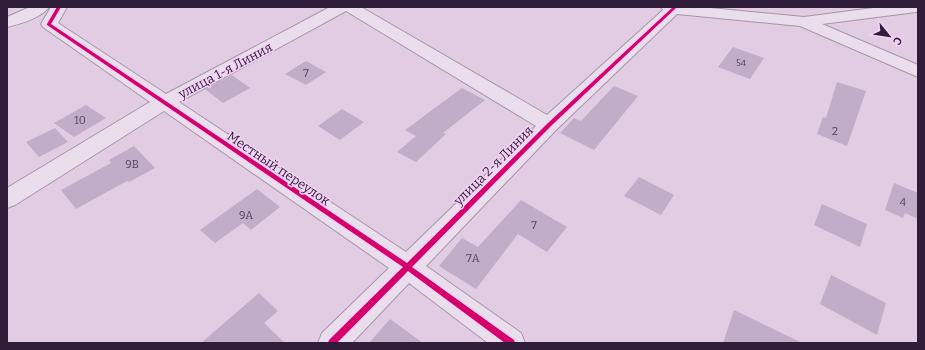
<svg xmlns="http://www.w3.org/2000/svg" width="925" height="350" font-family="Bitter,serif">
<rect width="100%" height="100%" fill="#e2cce4"/>
<path fill="#c1adc8" d="M 733,47 L 764,58 L 750,79 L 718,67 Z
M 306,61 L 326,72 L 306,85 L 285,74 Z
M 232,75 L 250,88 L 223,103 L 205,89 Z
M 837,82 L 866,91 L 847,146 L 817,134 L 823,117 L 826,118 Z
M 614,86 L 638,96 L 594,150 L 560,133 L 574,118 L 581,121 Z
M 462,88 L 485,100 L 443,133 L 446,134 L 416,162 L 397,152 L 416,136 L 405,130 Z
M 86,105 L 106,118 L 74,137 L 54,123 Z
M 342,109 L 364,122 L 340,140 L 318,126 Z
M 55,128 L 68,142 L 39,157 L 26,142 Z
M 134,146 L 155,168 L 129,182 L 127,181 L 76,209 L 61,190 L 111,163 L 109,160 Z
M 639,177 L 674,195 L 661,215 L 624,196 Z
M 894,183 L 918,193 L 918,219 L 905,213 L 903,218 L 885,210 Z
M 257,189 L 280,207 L 251,230 L 243,223 L 215,243 L 200,230 Z
M 521,200 L 567,227 L 547,252 L 518,234 L 476,289 L 439,266 L 462,238 L 478,247 Z
M 822,204 L 867,224 L 860,247 L 814,225 Z
M 831,275 L 886,303 L 877,335 L 820,304 Z
M 259,293 L 278,311 L 264,323 L 285,343 L 201,343 Z
M 734,310 L 802,343 L 723,343 Z
M 390,319 L 423,343 L 369,343 Z"/>
<g fill="none" stroke-linecap="round" stroke-linejoin="round">
<defs>
<path id="minor" d="M 30,7 L 49,7 C 41,18 20,24 7,27 L 7,17 Z
M 51,7 L 67,7 L 58,23 L 166,94 L 330,7 L 361,7 L 547,115 L 663,10 L 661,7 L 700,7 L 804,17 L 881,7 L 918,7 L 918,11 L 916,12 L 822,24 L 918,65 L 918,77 L 800,26 L 677,14 L 556,130 L 426,266 L 521,333 L 525,343 L 488,343 L 409,283 L 352,343 L 318,343 L 322,333 L 389,268 L 164,111 L 15,205 L 7,208 L 7,188 L 150,102 L 43,27 L 41,24 ZM 346,11 L 536,126 L 406,252 L 179,102 Z"/>
</defs>
<use href="#minor" stroke="#a696a9" stroke-width="2"/>
<use href="#minor" fill="#ebdeec" fill-rule="evenodd"/>
<defs>
<path id="cycleway" d="M 57,7 L 61,7 L 51,24 L 407,263 L 547,124 L 673,7 L 677,7 L 551,126 L 412,267 L 514,340 L 515,343 L 505,343 L 408,271 L 337,343 L 328,343 L 329,340 L 403,267 L 47,25 L 47,24 Z"/>
</defs>
<use href="#cycleway" stroke="#f3d2f6" stroke-width="2"/>
<use href="#cycleway" fill="#d6006c" fill-rule="evenodd"/>
</g>
<g text-anchor="middle" stroke-width="3" stroke-linejoin="round" paint-order="stroke">
<g font-size="9" fill="#54415d">
<text x="741" y="66">54</text>
</g>
<g font-size="11" fill="#54415d">
<text x="306" y="77">7</text>
<text x="80" y="124">10</text>
<text x="835" y="135">2</text>
<text x="132" y="168">9В</text>
<text x="903" y="206">4</text>
<text x="246" y="219">9А</text>
<text x="534" y="229">7</text>
<text x="473" y="262">7А</text>
</g>
<g font-size="13" fill="#301d39" stroke="#f3d2f6">
<text transform="translate(225 70) rotate(-28)" y="5">улица 1-я Линия</text>
<text transform="translate(493 165) rotate(-45)" y="5">улица 2-я Линия</text>
<text transform="translate(279 168) rotate(34)" y="5">Местный переулок</text>
</g>
</g>
<rect width="925" height="350" fill="none" stroke="#301d39" stroke-width="16"/>
<g transform="translate(889 36) rotate(120)" stroke="#f3d2f6" stroke-width="3" paint-order="stroke">
<path d="M0-3L7 15L0 10L-7 15Z" fill="#301d39"/>
<text y="-6" font-size="11" font-weight="bold" text-anchor="middle" fill="#301d39">С</text>
</g>
</svg>
